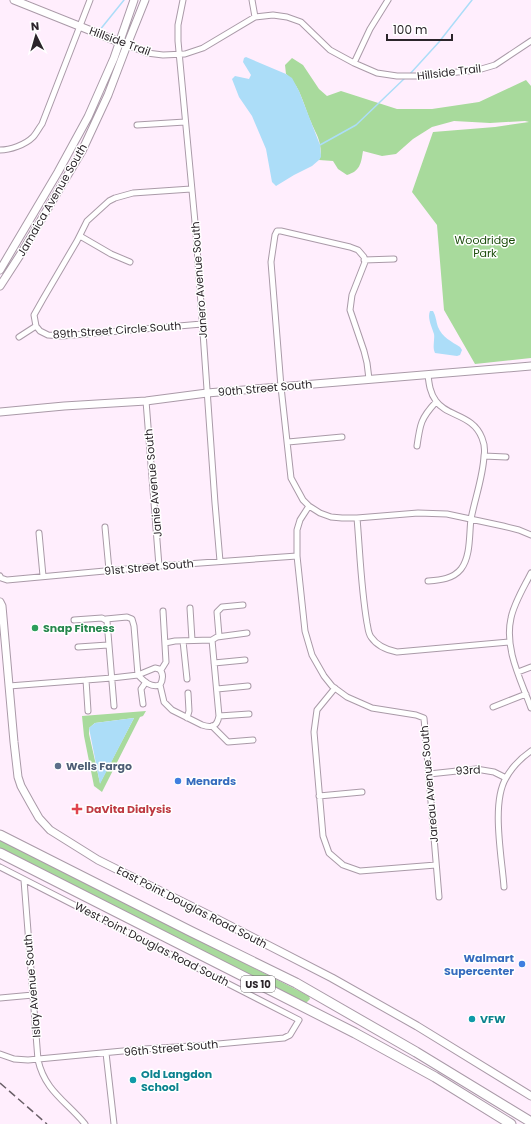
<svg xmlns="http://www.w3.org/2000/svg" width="531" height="1124" font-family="Poppins,sans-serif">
<rect width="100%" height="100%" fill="#ffeefd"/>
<path fill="#a8da9c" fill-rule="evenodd" d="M 292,58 L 303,65 L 319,89 L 327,96 L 341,91 L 397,109 L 432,109 L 479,102 L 526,80 L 531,86 L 531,358 L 475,364 L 444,310 L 437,225 L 412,192 L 433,132 L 495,127 L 529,122 L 525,121 L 490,123 L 454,121 L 432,127 L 413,139 L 396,154 L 382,156 L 363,151 C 361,164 360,171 347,175 L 338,169 L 333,161 L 319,160 C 321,156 321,150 320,145 C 319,137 314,130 311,122 C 304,106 300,85 286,74 L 285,65 Z
M 146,711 L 143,716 L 140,717 L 102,792 L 94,786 L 84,736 L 82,716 ZM 134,718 L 100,783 L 89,734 L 89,728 L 95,723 Z
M 0,839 L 309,996 L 310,999 L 306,1003 L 0,848 Z"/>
<path fill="#acddf8" d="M 246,57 L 286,74 L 292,78 L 299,91 L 320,145 L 321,157 L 319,160 L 312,166 L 294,175 L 276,186 L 272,182 L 266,149 L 252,116 L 239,97 L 232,79 L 235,76 L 249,79 L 251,75 L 243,62 L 244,58 Z
M 430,311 L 433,311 C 436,316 436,321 438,327 C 442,337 452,342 460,347 L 462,350 L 460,355 L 457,356 L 435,353 C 432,347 435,340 434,334 C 432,327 427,318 430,311 Z
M 134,718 L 100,784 L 89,728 L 95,723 Z"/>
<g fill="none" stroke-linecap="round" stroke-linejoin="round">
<path stroke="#acddf8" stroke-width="1.5" d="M 99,31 L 124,0
M 409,75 L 439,42 L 472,0
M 320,145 L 356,125 L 406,77"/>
<defs>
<path id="street" d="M 183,0 L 178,25 L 178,41 L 196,233 L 215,503 L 220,561
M 252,0 L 255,17
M 127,45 L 147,53 L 163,55 L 185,54 L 203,48 L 255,17 L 273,15 L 287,17 L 301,22 L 330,50 L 354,63 L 377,73 L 397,76 L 418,76 L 478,70 L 495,65 L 531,41
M 354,63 L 370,29 L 388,0
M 137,125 L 185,122
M 0,150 C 10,150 25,145 33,137 C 36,134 39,128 42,124 L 90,0
M 191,189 L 133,193 L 115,198 L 109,201 L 87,221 L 77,241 L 43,299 L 34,315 L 36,326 L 40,331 L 48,335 L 62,336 L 202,324
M 80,236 L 111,254 L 130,262
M 364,260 L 394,259
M 19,337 L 36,326
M 369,379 L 367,363 L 364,351 L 350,310 L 352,295 L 365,262 L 364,257 L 358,250 L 350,247 L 281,231 L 277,231 L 275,235 L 271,262 L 281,387 L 291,478 L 303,500 L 309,506 L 320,513 L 331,517 L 342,518 L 357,518 L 418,513 L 447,514 L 503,526 L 519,530 L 531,535
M 146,401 L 159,566
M 288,442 L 342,437
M 417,446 C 420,424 421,418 436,402
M 484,456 L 506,457
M 309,506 L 300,520 L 297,530 L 297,556 L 305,631 L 312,655 L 324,676 L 332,686 L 347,697 L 372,708 L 416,715 L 424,718 L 439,897
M 357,518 C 360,553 361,588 367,623 C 368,627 368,633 371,637 C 377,646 387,650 397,652 L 509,642
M 105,527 L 109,570
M 39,533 L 43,576
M 531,573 C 524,587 514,603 511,618 C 504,649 521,680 531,708
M 0,576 L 1,578 L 7,580 L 159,566 L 297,556
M 428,581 C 440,580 453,579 461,569 C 471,556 469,534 471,519 C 475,498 483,477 484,456 C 485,451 484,443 482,438 C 473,414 447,417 436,401 C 430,393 429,384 428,375
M 190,608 L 192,640
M 74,620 L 102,618 L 107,621 L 114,706
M 219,636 L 217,612 L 222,607 L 243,605
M 183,641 L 187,679
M 165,643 L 175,641 L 212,640 L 217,637 L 247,633
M 78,647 L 108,645
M 214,663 L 245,660
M 161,670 L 166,662 L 163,611
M 518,672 L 531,667
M 86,680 L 88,711
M 160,685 L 164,702 L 172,710 L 202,725 C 212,728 217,727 219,716 L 212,640
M 9,686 L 112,678 L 138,675 L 155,668 L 159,669 C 164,673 163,680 160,685 C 150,688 144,681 138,675 L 134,626 L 132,619 L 127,617 L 106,619
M 335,688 L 317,710 L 314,732 L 323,836 L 329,853 L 343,865 L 360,871 L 436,865
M 217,689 L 248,686
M 143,704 L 141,689 L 146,682
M 493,707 L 526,694
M 219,716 L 249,714
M 187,718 L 189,711 L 188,693
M 212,726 L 228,742 L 253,740
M 429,774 L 476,769 L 494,772 L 506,778
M 319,796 L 362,792
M 0,867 L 299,1020 L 290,1035 L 284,1038 L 207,1045 L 144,1049 L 28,1060 L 14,1059 L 0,1054
M 24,880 L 38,1060 C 45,1091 66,1101 85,1124
M 504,887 C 502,858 491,803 506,778 C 512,767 521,758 531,751
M 0,998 L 33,995
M 106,1053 L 114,1124"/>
<path id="secondary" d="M 14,0 L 124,44
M 0,270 L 58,172 L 88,117 L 114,58 L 134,0
M 0,286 L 22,252 L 82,151 L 108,95 L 127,45 L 145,0
M 0,412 L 64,406 L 146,401 L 207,393 L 531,366
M 0,602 L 2,606 L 14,742 L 18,777 L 21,786 L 31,804 L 39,818 L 50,830 L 98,860 L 213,917 L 332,978 L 417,1026 L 531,1096"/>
<path id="highway" d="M 0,835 L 190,931 L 296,983 L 416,1052 L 531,1122
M 0,853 L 355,1033 L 435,1077 L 511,1124"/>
</defs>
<use href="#street" stroke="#aa9aa8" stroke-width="7"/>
<use href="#secondary" stroke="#aa9aa8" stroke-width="9"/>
<use href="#highway" stroke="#aa9aa8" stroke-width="11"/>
<use href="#street" stroke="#fff" stroke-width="5"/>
<use href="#secondary" stroke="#fff" stroke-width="7"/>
<use href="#highway" stroke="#fff" stroke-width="9"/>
<path stroke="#695f67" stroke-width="1.5" stroke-dasharray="8 4" stroke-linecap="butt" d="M 0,1083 L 47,1124"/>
</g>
<circle fill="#2e9e5b" stroke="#fff" stroke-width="1.5" cx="35" cy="628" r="4"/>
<circle fill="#5c6f8a" stroke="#fff" stroke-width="1.5" cx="58" cy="766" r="4"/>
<g fill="#3f7fe0" stroke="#fff" stroke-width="1.5">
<circle cx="178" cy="781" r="4"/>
<circle cx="522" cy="964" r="4"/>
</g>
<path fill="#e0444e" stroke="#fff" stroke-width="1.5" d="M75 803h4v4h4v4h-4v4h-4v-4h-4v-4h4z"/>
<g fill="#0f9aa8" stroke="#fff" stroke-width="1.5">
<circle cx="472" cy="1019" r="4"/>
<circle cx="133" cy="1080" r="4"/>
</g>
<g text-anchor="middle" stroke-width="3" stroke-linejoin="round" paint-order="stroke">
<rect fill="#fff" stroke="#6b666a" stroke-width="1" x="241" y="976" width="34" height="16" rx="3"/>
<g font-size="10" font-weight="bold" fill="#2b252a">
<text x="258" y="988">US 10</text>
</g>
<g font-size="11" fill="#2b252a" stroke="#fff">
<text transform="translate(120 41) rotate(20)" y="4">Hillside Trail</text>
<text transform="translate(449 72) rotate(-7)" y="4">Hillside Trail</text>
<text transform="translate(52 200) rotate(-60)" y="4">Jamaica Avenue South</text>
<text transform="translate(199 280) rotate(-94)" y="4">Janero Avenue South</text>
<text transform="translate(117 330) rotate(-4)" y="4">89th Street Circle South</text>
<text transform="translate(265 388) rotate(-5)" y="4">90th Street South</text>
<text transform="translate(153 483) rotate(-95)" y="4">Janie Avenue South</text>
<text transform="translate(149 567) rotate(-5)" y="4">91st Street South</text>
<text transform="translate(468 770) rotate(-3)" y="4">93rd</text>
<text transform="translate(429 784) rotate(-95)" y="4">Jareau Avenue South</text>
<text transform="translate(192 907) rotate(27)" y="4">East Point Douglas Road South</text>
<text transform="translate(152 944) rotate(27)" y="4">West Point Douglas Road South</text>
<text transform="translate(32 986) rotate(-95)" y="4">Islay Avenue South</text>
<text transform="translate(171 1048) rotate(-5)" y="4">96th Street South</text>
</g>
<g font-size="11" fill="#1d4e0d" stroke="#fff">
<text x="485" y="244">Woodridge<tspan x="485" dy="13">Park</tspan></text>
</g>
<g font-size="11" font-weight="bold" fill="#27864d" stroke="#fff" text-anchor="start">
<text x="43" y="632">Snap Fitness</text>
</g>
<g font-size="11" font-weight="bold" fill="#4e5e75" stroke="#fff" text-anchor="start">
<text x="66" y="770">Wells Fargo</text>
</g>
<g font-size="11" font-weight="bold" fill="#366cbe" stroke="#fff" text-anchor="start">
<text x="186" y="785">Menards</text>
<text x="514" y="962" text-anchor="end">Walmart<tspan x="514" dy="13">Supercenter</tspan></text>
</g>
<g font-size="11" font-weight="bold" fill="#be3a42" stroke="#fff" text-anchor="start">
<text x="86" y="813">DaVita Dialysis</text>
</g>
<g font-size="11" font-weight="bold" fill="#0d838f" stroke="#fff" text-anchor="start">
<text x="480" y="1023">VFW</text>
<text x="141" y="1078">Old Langdon<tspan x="141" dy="13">School</tspan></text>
</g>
</g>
<g transform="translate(36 36) rotate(355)" stroke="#ffffff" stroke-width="3" paint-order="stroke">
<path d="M0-3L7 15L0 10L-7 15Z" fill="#2b252a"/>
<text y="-6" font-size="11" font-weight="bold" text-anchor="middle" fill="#2b252a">N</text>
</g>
<path d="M387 34v6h65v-6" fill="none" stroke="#2b252a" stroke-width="2"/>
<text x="393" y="34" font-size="12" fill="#2b252a" stroke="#ffffff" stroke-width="3" paint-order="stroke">100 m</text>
</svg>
